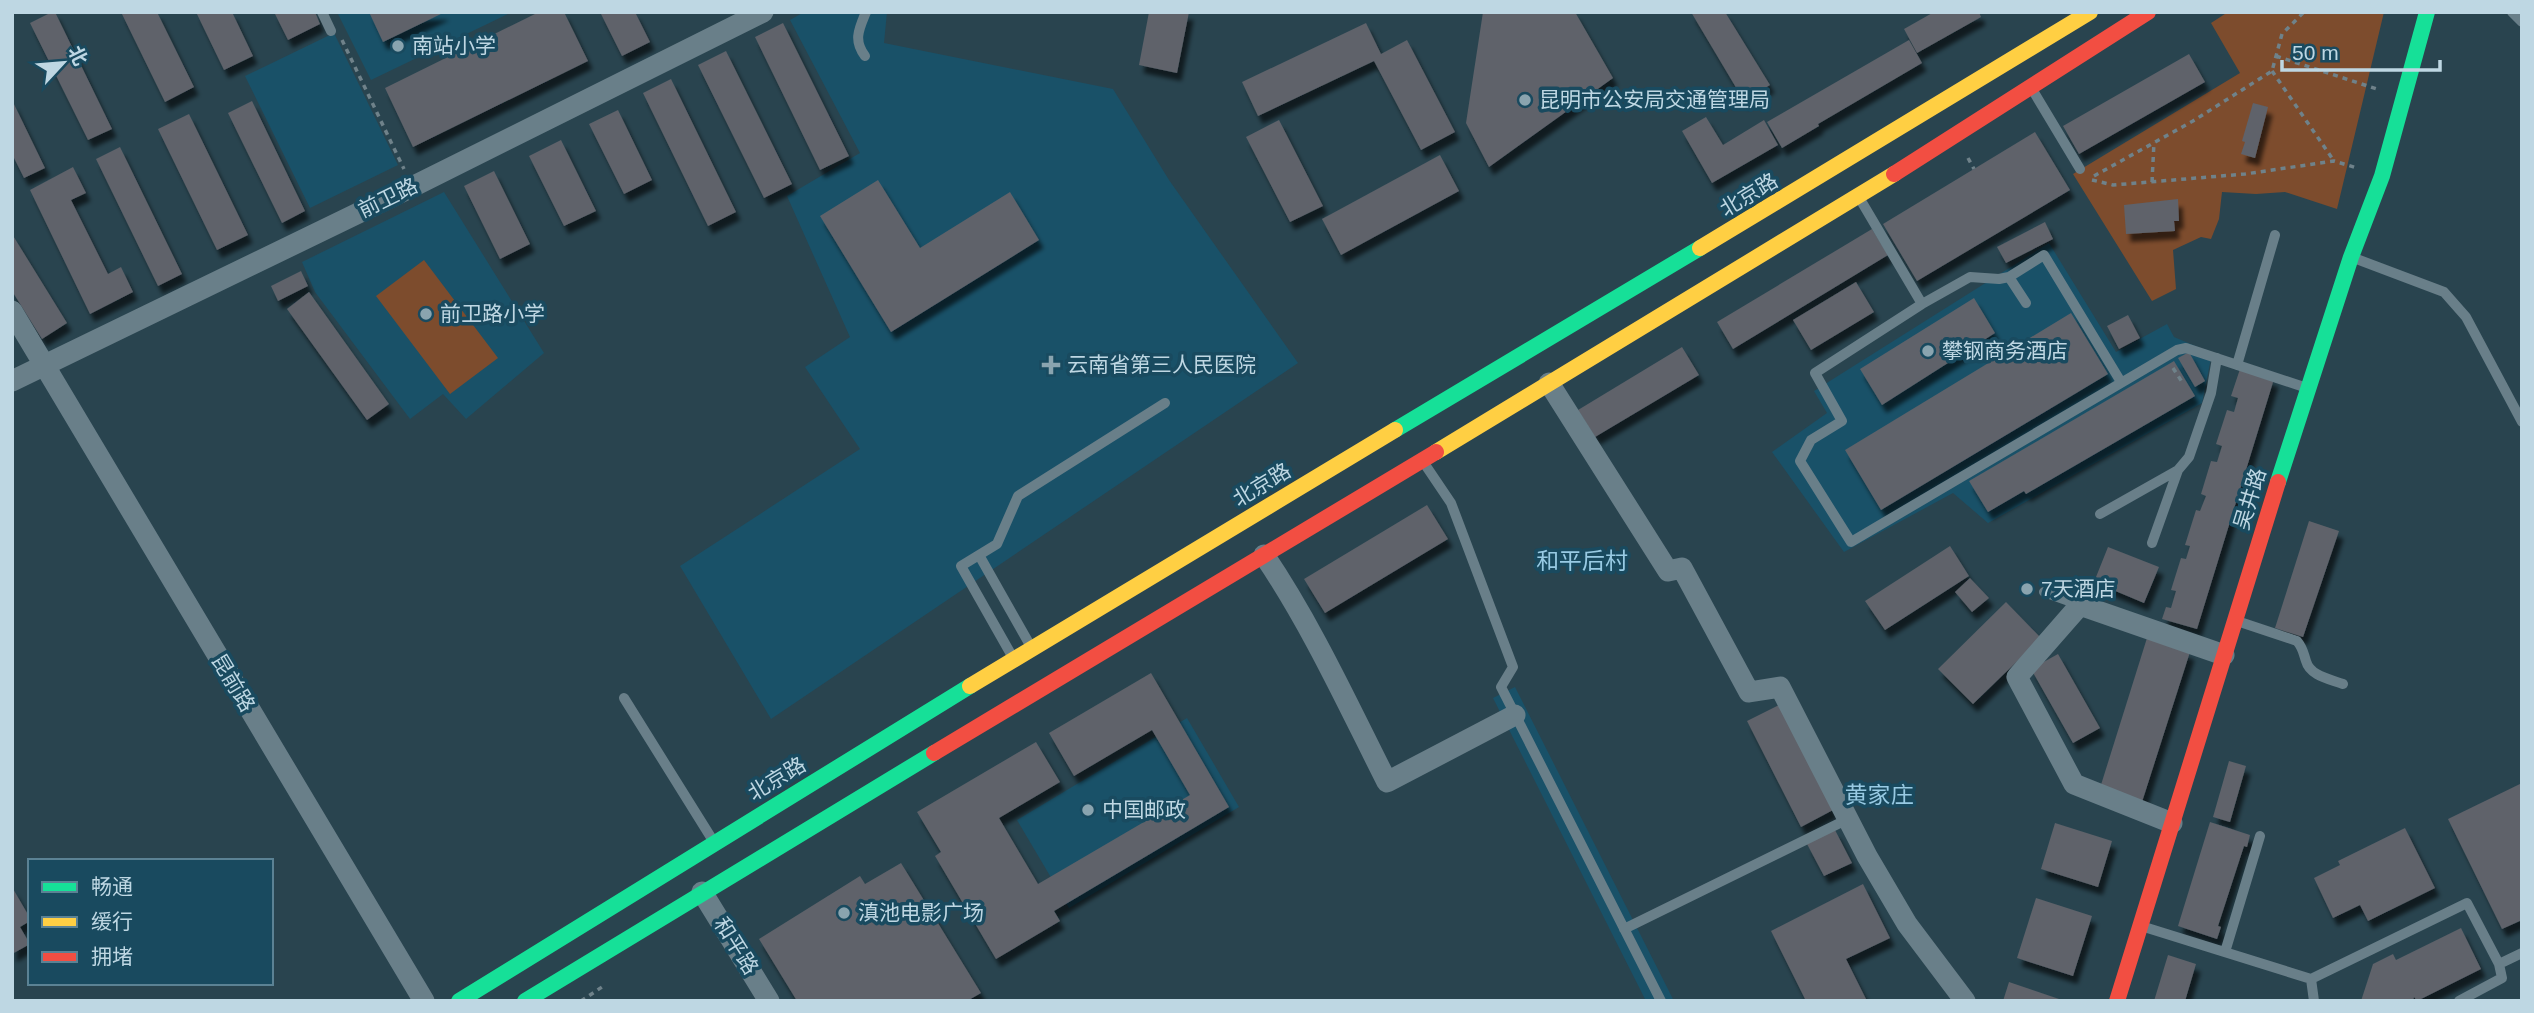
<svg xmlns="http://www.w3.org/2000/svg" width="2534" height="1013" font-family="Arial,'Noto Sans SC',sans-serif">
<defs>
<filter id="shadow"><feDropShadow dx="4.5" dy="8" stdDeviation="2" flood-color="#0009"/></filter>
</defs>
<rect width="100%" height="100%" fill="#29444f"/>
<path fill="#195168" d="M 337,12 L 512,12 L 371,80 Z
M 804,12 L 887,12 L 884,43 L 1113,89 L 1169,180 L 1298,363 L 771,719 L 680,566 L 860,449 L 805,367 L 850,337 L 787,196 L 860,153 L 790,20 Z
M 334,33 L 398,165 L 310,208 L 245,76 Z
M 444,192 L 544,353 L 466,419 L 443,394 L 410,419 L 315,292 L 302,262 Z
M 2049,243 L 2116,352 L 2167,324 L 2174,337 L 2212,353 L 2202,403 L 1988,523 L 1953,493 L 1844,552 L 1772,452 L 1827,413 L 1814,391 Z
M 1515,687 L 1674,1001 L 1646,1001 L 1493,698 Z
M 1187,718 L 1239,807 L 1069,908 L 1017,820 Z"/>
<path fill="#7d4c2d" d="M 2228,12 L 2384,12 L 2337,209 L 2285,192 L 2256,194 L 2222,192 L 2219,219 L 2211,239 L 2201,237 L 2173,250 L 2176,289 L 2152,301 L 2073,174 L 2240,73 L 2211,23 Z
M 424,260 L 498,358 L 450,394 L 376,296 Z"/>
<path fill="#5e626a" filter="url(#shadow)" d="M 52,12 L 55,12 L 112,129 L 88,140 L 30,23 Z
M 121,12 L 157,12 L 194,87 L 165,102 Z
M 196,12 L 232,12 L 253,56 L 224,70 Z
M 274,12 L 315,12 L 320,24 L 288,40 Z
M 369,12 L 445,12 L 383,42 Z
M 539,12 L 564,12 L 588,61 L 413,147 L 385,88 Z
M 600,12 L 635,12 L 650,42 L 622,56 Z
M 1149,12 L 1189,12 L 1177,73 L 1139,65 Z
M 1483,12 L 1575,12 L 1613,78 L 1489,167 L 1466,123 Z
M 1691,12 L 1725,12 L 1770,85 L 1744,101 Z
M 1934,12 L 1979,12 L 1981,17 L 1917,53 L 1904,29 Z
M 783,23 L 849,156 L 820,170 L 755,37 Z
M 1366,23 L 1381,54 L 1407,40 L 1455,132 L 1421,150 L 1374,61 L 1258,116 L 1242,82 Z
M 1909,40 L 1922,63 L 1818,124 L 1819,126 L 1782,148 L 1767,122 Z
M 726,51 L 792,184 L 764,198 L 698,65 Z
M 2189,54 L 2205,82 L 2079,154 L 2063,126 Z
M 671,79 L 736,212 L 708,226 L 643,93 Z
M 12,100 L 45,168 L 24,178 L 12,154 Z
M 252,101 L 305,211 L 282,223 L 228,113 Z
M 2253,103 L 2268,107 L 2255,158 L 2241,154 L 2245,142 L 2242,141 Z
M 618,110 L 652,180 L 624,194 L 589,124 Z
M 189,114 L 248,235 L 217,250 L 158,129 Z
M 1706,117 L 1723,145 L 1764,120 L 1778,145 L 1712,183 L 1682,131 Z
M 1279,120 L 1323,206 L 1290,222 L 1246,137 Z
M 2035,132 L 2070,190 L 1917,281 L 1883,224 Z
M 561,140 L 596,211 L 564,226 L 529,156 Z
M 120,147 L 182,274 L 158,286 L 96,159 Z
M 1440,155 L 1459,191 L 1341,255 L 1322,219 Z
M 73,167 L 86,193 L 71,200 L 108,274 L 121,267 L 133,292 L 90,314 L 30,190 Z
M 494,171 L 530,244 L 500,259 L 464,186 Z
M 878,180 L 920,248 L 1010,192 L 1039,240 L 891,332 L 820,216 Z
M 2178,199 L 2179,221 L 2174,221 L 2175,231 L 2126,234 L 2124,205 Z
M 2045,222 L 2053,239 L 2006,263 L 1997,247 Z
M 1872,229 L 1888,255 L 1733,349 L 1717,322 Z
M 12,234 L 67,323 L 42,339 L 12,291 Z
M 301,271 L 308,286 L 278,301 L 271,286 Z
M 1856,282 L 1874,312 L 1811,350 L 1793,320 Z
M 309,292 L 389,404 L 367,420 L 287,309 Z
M 1974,298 L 1995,333 L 1882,405 L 1860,369 Z
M 2071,313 L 2108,374 L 1881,510 L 1845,450 Z
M 2128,315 L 2140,338 L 2119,349 L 2107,326 Z
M 1682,347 L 1699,375 L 1595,437 L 1578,410 Z
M 2189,352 L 2205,381 L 2195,387 L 2178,358 Z
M 2174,361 L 2195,396 L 2026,494 L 2024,491 L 1988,512 L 1969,481 Z
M 2240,369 L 2274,379 L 2197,629 L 2162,619 L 2166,607 L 2171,608 L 2176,591 L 2171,590 L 2181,558 L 2186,559 L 2190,546 L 2185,545 L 2196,510 L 2200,511 L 2206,496 L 2201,494 L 2211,461 L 2217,462 L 2222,446 L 2216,444 L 2227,410 L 2234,412 L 2238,398 L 2231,396 Z
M 1427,505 L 1448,539 L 1325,613 L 1304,579 Z
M 2309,521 L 2339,531 L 2303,637 L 2275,628 Z
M 1950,546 L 1969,576 L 1885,630 L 1865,601 Z
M 2108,547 L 2159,567 L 2144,603 L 2094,582 Z
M 1970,578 L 1989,598 L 1972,612 L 1955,592 Z
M 2006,602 L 2041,638 L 1973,704 L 1938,669 Z
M 2147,638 L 2190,652 L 2142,802 L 2100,788 Z
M 2058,654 L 2100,728 L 2073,743 L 2031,669 Z
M 1151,673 L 1229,807 L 1054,911 L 1060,921 L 996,959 L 935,856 L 941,852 L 917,812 L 1036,742 L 1060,782 L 999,818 L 1038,884 L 1190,795 L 1152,730 L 1074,776 L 1049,733 Z
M 1779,705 L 1833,810 L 1801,827 L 1747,721 Z
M 2229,761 L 2246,766 L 2230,822 L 2213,817 Z
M 2522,783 L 2522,920 L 2502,929 L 2448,819 Z
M 2210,822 L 2250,835 L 2247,847 L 2244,846 L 2218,926 L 2221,927 L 2217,939 L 2178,926 Z
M 2055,823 L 2112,841 L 2098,887 L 2041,869 Z
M 2405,828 L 2435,888 L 2368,921 L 2360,905 L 2333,918 L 2314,878 L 2340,865 L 2338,861 Z
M 1835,830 L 1852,863 L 1824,876 L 1807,844 Z
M 901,863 L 981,993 L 967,1001 L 797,1001 L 759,939 L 860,876 L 865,884 Z
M 1863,884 L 1890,938 L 1846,959 L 1867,1001 L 1806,1001 L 1771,931 Z
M 12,887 L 30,918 L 30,921 L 20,927 L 30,944 L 12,954 Z
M 2036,898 L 2092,916 L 2073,976 L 2017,958 Z
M 2461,928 L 2481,969 L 2417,1001 L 2414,997 L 2413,1001 L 2361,1001 L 2373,964 L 2393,954 L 2396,960 Z
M 2168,955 L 2196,964 L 2185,1001 L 2154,1001 Z
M 2009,982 L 2062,1000 L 2062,1001 L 2003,1001 Z"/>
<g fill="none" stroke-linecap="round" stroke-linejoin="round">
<path stroke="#6f828a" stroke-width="3.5" stroke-dasharray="5 5" stroke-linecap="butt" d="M 342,40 L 404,169
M 2276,56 L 2380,90
M 2272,71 L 2334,161
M 1968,158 L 1974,169
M 2094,176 L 2193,121 L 2272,71 L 2282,34 L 2304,12
M 2092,180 L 2113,185 L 2245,174 L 2334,161 L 2357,168
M 2152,182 L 2154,142
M 2173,368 L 2182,382
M 581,1001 L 605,985"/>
<path stroke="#697f89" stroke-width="10" d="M 322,12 L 331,31
M 2512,12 L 2522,22
M 865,56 C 853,40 859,29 866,12
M 2032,89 L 2080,169
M 1860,199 L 1922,304
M 2354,258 L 2444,292 L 2466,317 L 2522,422
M 2009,277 L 2026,303
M 2237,365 L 2275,235
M 2121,382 L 2044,255 L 2009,277 L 1999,279 L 1970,277 L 1922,304 L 1815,373 L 1842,421 L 1811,440 L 1800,461 L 1851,542 L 2177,350 L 2186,348 L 2304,387
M 1424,463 L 1451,503 L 1513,667 L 1501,687 L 1661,1001
M 2100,514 L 2178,470
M 2152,543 L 2178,470 L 2189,457 L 2211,393 L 2217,358
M 979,555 L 1030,645
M 2044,592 L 2080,605
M 2237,621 L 2297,641 C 2303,648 2303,652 2306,661 C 2310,676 2330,679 2343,684
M 1012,656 L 961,566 L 997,544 L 1018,496 L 1165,403
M 624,698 L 712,839
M 2141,926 L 2311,979 L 2467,903 L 2499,964
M 1624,929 L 1848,819
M 2225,952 L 2260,836
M 2311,979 L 2314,1001
M 2459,1001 L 2502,978 L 2499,964 L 2522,953"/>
<path stroke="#697f89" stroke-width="21" d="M 12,311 L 424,1001
M 12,381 L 412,187 L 763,12
M 1549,383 L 1668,571 L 1682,568 L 1749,692 L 1780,687 L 1867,856 L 1907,924 L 1965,1001
M 1264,555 C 1312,626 1348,705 1387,782 L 1515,715
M 2172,823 L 2074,784 L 2017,677 L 2080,605 L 2224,655
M 702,892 L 769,1001"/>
<path stroke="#16e098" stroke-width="16" d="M 1395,430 L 1700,248
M 2278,482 L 2351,257 L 2382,176 L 2427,12
M 459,1001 L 970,686
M 525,1001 L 934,753"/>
<path stroke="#ffcf43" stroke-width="16" d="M 1700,248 L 2090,12
M 1436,452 L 1894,174
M 970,686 L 1395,430"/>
<path stroke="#f24e42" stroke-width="16" d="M 1894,174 L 2148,12
M 934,753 L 1436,452
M 2117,1001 L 2278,482"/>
</g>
<g fill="#8aa4af" stroke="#194a5f" stroke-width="2.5">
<circle cx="398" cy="46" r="7"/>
<circle cx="1525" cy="100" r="7"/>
<circle cx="426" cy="314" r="7"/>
<circle cx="1928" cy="351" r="7"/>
<path d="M1047.5 354.5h7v7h7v7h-7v7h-7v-7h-7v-7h7z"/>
<circle cx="2027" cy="589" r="7"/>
<circle cx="1088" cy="810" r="7"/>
<circle cx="844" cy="913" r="7"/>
</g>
<g text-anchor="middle" stroke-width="7" stroke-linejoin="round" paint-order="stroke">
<g font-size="21" fill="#bed7e3" stroke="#194a5f" text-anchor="start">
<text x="412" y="53">南站小学</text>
<text x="1539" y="107">昆明市公安局交通管理局</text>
<text x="440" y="321">前卫路小学</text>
<text x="1942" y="358">攀钢商务酒店</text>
<text x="1067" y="372">云南省第三人民医院</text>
<text x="2041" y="596">7天酒店</text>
<text x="1102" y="817">中国邮政</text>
<text x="858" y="920">滇池电影广场</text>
</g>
<g font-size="21" fill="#bed7e3" stroke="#194a5f">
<text transform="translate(1749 195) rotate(-31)" y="7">北京路</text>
<text transform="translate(388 198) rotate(-26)" y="7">前卫路</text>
<text transform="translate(1262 485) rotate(-31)" y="7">北京路</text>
<text transform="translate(2250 499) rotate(-73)" y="7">吴井路</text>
<text transform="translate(233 683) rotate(59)" y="7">昆前路</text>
<text transform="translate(777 779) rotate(-31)" y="7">北京路</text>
<text transform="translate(736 946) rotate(58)" y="7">和平路</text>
</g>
<g font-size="23" fill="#98cae3" stroke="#194a5f">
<text x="1582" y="569">和平后村</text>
<text x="1879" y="803">黄家庄</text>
</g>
</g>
<rect width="2534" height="1013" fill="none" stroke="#bed7e3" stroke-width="28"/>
<rect x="28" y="859" width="245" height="126" fill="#194a5f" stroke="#5b8294" stroke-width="2"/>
<rect x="42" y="882" width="35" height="10" fill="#16e098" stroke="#5b8294" stroke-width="2"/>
<text x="91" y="894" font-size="21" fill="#bed7e3">畅通</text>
<rect x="42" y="917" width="35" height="10" fill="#ffcf43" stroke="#5b8294" stroke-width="2"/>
<text x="91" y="929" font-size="21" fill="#bed7e3">缓行</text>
<rect x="42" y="952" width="35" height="10" fill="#f24e42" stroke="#5b8294" stroke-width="2"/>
<text x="91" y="964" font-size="21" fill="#bed7e3">拥堵</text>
<g transform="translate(63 63) rotate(64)" stroke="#194a5f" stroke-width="5" paint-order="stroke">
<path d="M0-5L12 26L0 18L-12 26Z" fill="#bed7e3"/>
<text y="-10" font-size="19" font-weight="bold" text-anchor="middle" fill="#bed7e3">北</text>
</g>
<path d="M2282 60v10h158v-10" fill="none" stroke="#bed7e3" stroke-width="3.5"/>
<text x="2292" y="60" font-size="21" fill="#bed7e3" stroke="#194a5f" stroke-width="5" paint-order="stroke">50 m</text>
</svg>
